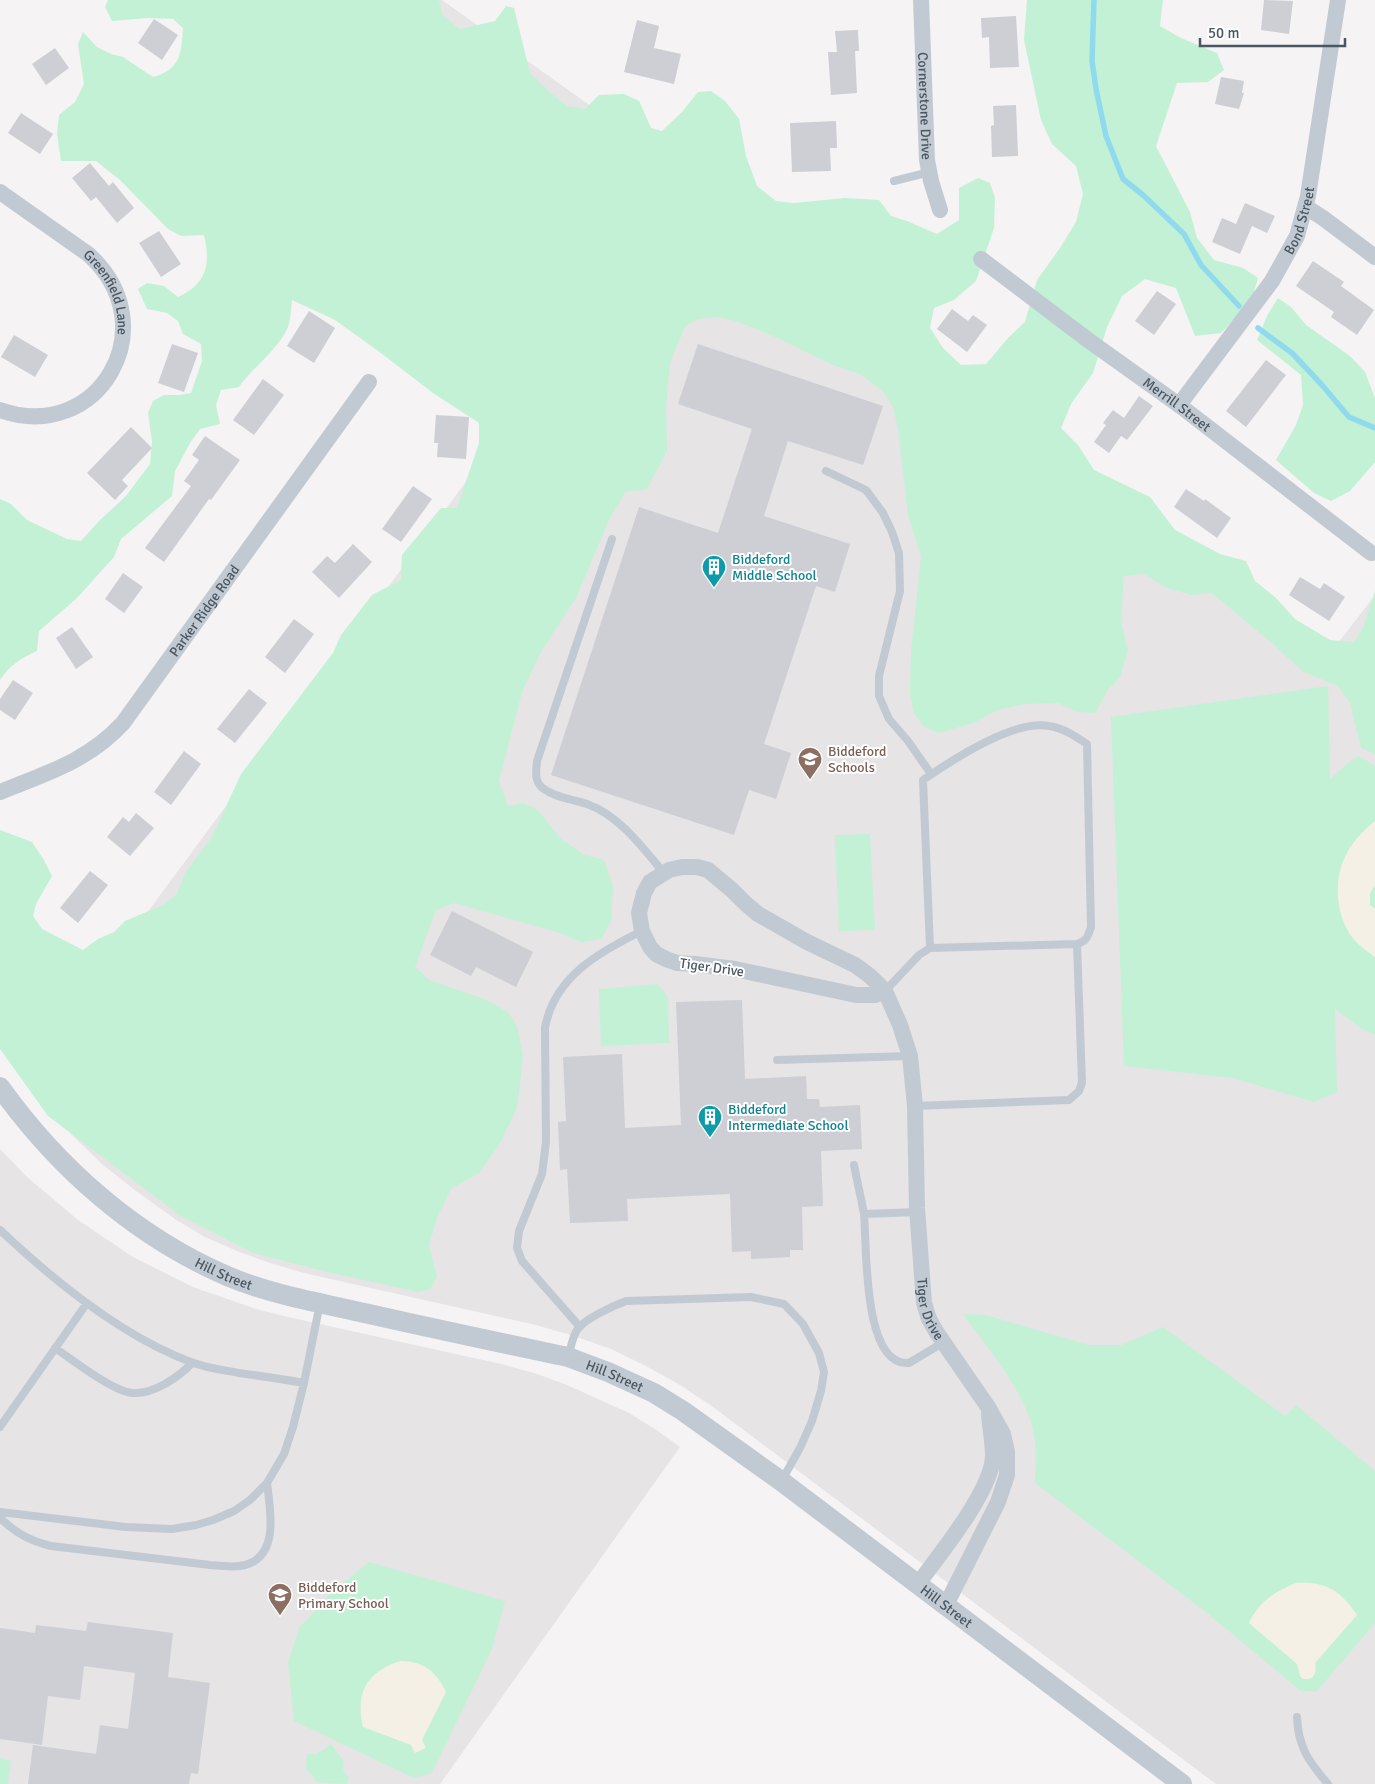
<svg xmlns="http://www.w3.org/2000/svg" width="1375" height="1784" font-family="Signika,sans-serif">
<rect width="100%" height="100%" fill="#f5f3f3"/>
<path fill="#e6e4e5" d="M 293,0 L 442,0 L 910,334 L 1329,655 L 1375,595 L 1375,1784 L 1216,1784 L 713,1407 L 680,1385 L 646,1366 L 611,1349 L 574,1336 L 536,1325 L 304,1273 L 270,1263 L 237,1251 L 205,1237 L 175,1219 L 136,1191 L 103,1165 L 73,1136 L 35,1093 L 0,905 L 98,979 L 505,429 Z
M 0,1149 L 27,1177 L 78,1220 L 133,1257 L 193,1287 L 256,1309 L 288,1317 L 501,1364 L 534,1373 L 567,1385 L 629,1413 L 658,1431 L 680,1447 L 440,1784 L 0,1784 Z"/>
<path fill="#c3f1d5" d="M 108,0 L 439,0 L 443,16 L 460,29 L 495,21 L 506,6 L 514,8 L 530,73 L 553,95 L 567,106 L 585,109 L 599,95 L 624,94 L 639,101 L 651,128 L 662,131 L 682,112 L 698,92 L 711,91 L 725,101 L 739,119 L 746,156 L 757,186 L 776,201 L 794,203 L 845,198 L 879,200 L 891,216 L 907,221 L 937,234 L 959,220 L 959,188 L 978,178 L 990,183 L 995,198 L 994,228 L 976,281 L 954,300 L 934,308 L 930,328 L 943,348 L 961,365 L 986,364 L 1009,337 L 1025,322 L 1037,280 L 1060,248 L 1076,222 L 1083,194 L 1076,166 L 1052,144 L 1041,120 L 1024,40 L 1027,0 L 1163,0 L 1160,26 L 1181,38 L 1217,53 L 1224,70 L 1208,82 L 1177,83 L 1156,146 L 1190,212 L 1197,238 L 1214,260 L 1243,268 L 1258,278 L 1251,301 L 1221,333 L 1195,336 L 1176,288 L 1145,279 L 1122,296 L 1107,327 L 1093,373 L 1071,404 L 1061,428 L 1078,445 L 1094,470 L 1150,497 L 1175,530 L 1220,554 L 1246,561 L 1255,581 L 1276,598 L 1295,619 L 1330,640 L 1354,642 L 1363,628 L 1375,591 L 1375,754 L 1361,748 L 1350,703 L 1338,686 L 1302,671 L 1274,645 L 1212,593 L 1191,595 L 1167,588 L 1144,574 L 1124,576 L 1121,621 L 1128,650 L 1120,677 L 1108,690 L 1095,713 L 1077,712 L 1058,703 L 1025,704 L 998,710 L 973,723 L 939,733 L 923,726 L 914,713 L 910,695 L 911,652 L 921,556 L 908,515 L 898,429 L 893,407 L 883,391 L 860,374 L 833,365 L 773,336 L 736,321 L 716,317 L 698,319 L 685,326 L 670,363 L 666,407 L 667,451 L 647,489 L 625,492 L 608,522 L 576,598 L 542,650 L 522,692 L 499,781 L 508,806 L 523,803 L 537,809 L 562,840 L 585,855 L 604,860 L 613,886 L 611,921 L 601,939 L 581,942 L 560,933 L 454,903 L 436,910 L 415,967 L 429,980 L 484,999 L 508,1012 L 517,1026 L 523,1057 L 517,1108 L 499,1145 L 479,1173 L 451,1189 L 437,1218 L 429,1245 L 437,1277 L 430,1289 L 418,1292 L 332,1273 L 253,1253 L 181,1216 L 48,1116 L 0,1049 L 0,830 L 32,842 L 44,860 L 52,876 L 36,904 L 33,916 L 42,929 L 83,950 L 98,939 L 114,932 L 125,921 L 163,905 L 177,894 L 185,873 L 212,837 L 241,774 L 333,653 L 341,635 L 372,595 L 401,580 L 402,555 L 441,508 L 457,508 L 479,443 L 479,423 L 433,393 L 381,353 L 335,320 L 292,300 C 291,308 291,319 288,327 C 278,350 253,367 239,387 L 221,390 L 216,405 L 220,424 L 200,429 L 190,443 L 175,471 L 172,496 L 121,539 L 114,557 L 77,598 L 39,631 L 37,651 C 21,658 9,666 0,680 L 0,499 L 11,504 L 27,520 L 67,539 L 81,541 L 99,521 L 126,496 L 150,464 L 152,441 L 148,413 L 153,401 L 164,395 L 180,395 L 191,393 L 202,361 L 201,344 L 183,334 L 178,321 L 167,313 L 147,309 L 138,289 L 147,283 L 164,286 L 178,297 C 207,284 211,263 204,235 L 181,236 L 168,229 L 120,180 L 96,161 L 61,161 L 57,134 L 59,115 L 75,102 L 84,84 L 78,44 L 83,32 L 97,47 L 111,54 L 123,57 L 153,77 C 181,69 181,54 183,28 L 173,19 L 148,18 L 112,21 L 105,7 Z
M 1278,298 L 1291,307 L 1306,325 L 1350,356 L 1365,372 L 1375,398 L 1375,462 L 1350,491 L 1331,501 L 1314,493 L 1276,460 L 1296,425 L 1303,405 L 1301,375 L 1257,340 L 1267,316 Z
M 1328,686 L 1330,779 L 1347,764 L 1359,756 L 1375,766 L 1375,1035 L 1362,1029 L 1335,1009 L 1337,1092 L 1314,1102 L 1233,1078 L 1124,1066 L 1111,717 Z
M 870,834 L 875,930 L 839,931 L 835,835 Z
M 657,984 L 668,997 L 669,1043 L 601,1046 L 599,989 Z
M 963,1314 L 986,1315 L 1088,1345 L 1121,1345 L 1163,1327 L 1285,1416 L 1296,1405 L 1375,1471 L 1375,1623 L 1316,1692 L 1301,1691 L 1206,1612 L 1035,1483 C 1035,1469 1037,1455 1035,1441 C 1029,1395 989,1350 963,1314 Z
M 369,1562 L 505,1601 L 492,1649 L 432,1773 L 414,1778 L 294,1721 L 288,1663 L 299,1628 L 331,1593 Z
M 331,1744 L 344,1761 L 343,1770 L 349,1778 L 347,1784 L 317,1782 L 306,1768 L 307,1754 L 317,1754 Z
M 0,1758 L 11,1761 L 8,1784 L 0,1784 Z"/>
<path fill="#f5f0e5" d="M 1375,821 L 1375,885 L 1370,893 L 1370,905 L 1375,909 L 1375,957 C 1367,951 1358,945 1352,937 C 1335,914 1333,877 1347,853 C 1354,840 1364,830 1375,821 Z
M 1296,1583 C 1326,1581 1341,1591 1357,1615 L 1315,1663 C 1317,1674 1314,1680 1303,1679 L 1300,1676 L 1297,1664 L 1249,1623 C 1259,1602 1275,1591 1296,1583 Z
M 401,1661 C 423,1661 437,1672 446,1692 L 422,1740 L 426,1748 L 415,1753 L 411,1745 L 363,1727 C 355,1693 367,1671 401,1661 Z"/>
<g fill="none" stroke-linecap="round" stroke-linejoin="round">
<path stroke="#90daee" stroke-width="5.5" d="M 1094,0 L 1092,61 L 1096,89 L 1106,136 L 1123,179 L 1143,195 L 1184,234 L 1201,265 L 1239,306
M 1258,328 L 1292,353 L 1322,385 L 1349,417 L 1375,428"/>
</g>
<path fill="#cdcfd5" d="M 1264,0 L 1293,1 L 1289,34 L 1261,30 Z
M 1016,16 L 1019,67 L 990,68 L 989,37 L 982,38 L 981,18 Z
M 154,19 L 178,35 L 162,60 L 138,43 Z
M 637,20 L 659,26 L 654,48 L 681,54 L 674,84 L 624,72 Z
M 858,30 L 859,51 L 855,51 L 857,93 L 831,95 L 828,52 L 837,52 L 835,31 Z
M 55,48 L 69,68 L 46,85 L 32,64 Z
M 1221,77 L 1244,81 L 1242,93 L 1244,93 L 1239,109 L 1215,104 Z
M 1016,105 L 1018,156 L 992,157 L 991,126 L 994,125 L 993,106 Z
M 21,113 L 53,134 L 40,154 L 8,133 Z
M 836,121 L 837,148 L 830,148 L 831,171 L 792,172 L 790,123 Z
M 90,163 L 109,186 L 113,182 L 134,208 L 117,223 L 96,197 L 91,201 L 72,178 Z
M 1245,203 L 1275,216 L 1267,233 L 1252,226 L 1240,254 L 1212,242 L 1222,218 L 1236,224 Z
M 159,231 L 181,264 L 161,277 L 139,243 Z
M 1313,261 L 1344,282 L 1341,286 L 1374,310 L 1357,335 L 1331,317 L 1334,312 L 1296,286 Z
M 1157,291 L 1176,304 L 1154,335 L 1135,321 Z
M 952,309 L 968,321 L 973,315 L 987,325 L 967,352 L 937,329 Z
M 309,311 L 335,328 L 314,363 L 287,346 Z
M 14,335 L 48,355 L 35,377 L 1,357 Z
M 172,344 L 198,353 L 184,392 L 158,383 Z
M 698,344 L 883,406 L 863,465 L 788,441 L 764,516 L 850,544 L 835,592 L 816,586 L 764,744 L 791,753 L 776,799 L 749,790 L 734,835 L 551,775 L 639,507 L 718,533 L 752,429 L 678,404 Z
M 1266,360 L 1286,375 L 1246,427 L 1226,411 Z
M 263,379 L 284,395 L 254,435 L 233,420 Z
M 1139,396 L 1153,406 L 1127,440 L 1121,436 L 1109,453 L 1094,442 L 1106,425 L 1103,423 L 1113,410 L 1124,418 Z
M 436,415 L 469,417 L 466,459 L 437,457 L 438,443 L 434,443 Z
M 131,427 L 152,448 L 122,480 L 128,486 L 115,500 L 87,473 Z
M 205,436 L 240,460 L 211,500 L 209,499 L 164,562 L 145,548 L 191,486 L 184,481 L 199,460 L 192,455 Z
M 413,486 L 432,499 L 401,542 L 382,529 Z
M 1186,489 L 1204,501 L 1205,499 L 1231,518 L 1217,538 L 1174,507 Z
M 353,544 L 372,562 L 339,598 L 312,572 L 327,556 L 335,563 Z
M 123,573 L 143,587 L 124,613 L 105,599 Z
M 1300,577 L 1320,589 L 1324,583 L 1345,597 L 1329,621 L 1289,595 Z
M 294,619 L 314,634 L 285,673 L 265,657 Z
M 72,627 L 93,657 L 76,669 L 56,638 Z
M 13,680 L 33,693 L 15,720 L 0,710 L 0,699 Z
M 249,689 L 267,703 L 235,743 L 217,729 Z
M 184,751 L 201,764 L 171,805 L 154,792 Z
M 136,813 L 154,828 L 130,856 L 107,837 L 123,817 L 129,822 Z
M 90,871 L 108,885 L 78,923 L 60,908 Z
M 452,911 L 533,952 L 516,987 L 476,967 L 471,976 L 430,955 Z
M 742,1000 L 745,1079 L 806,1076 L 807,1099 L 819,1099 L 820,1107 L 860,1105 L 862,1149 L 821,1151 L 823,1206 L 802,1207 L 803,1250 L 790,1250 L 790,1257 L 751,1259 L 751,1251 L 732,1252 L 730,1194 L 627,1199 L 628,1221 L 570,1223 L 567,1169 L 560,1170 L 558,1122 L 566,1121 L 563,1057 L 622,1054 L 625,1128 L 681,1125 L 676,1002 Z
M 88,1622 L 173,1633 L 168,1677 L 210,1683 L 198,1774 L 191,1773 L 189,1784 L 28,1784 L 33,1745 L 96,1754 L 100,1725 L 128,1729 L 135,1673 L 84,1666 L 80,1700 L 48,1696 L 42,1745 L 0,1739 L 0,1628 L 35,1633 L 36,1625 L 86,1631 Z"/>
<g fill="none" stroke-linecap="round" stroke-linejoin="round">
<path stroke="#c1cad2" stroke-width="8" d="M 894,181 L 930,172
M 826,471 L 866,490 L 883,513 L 892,532 L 899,553 L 900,591 L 879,676 L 879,696 L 889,719 L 908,741 L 931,774
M 612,539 L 537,761 C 536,771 534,783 544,789 C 556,798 573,799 587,804 C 620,816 642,847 664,873
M 930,948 L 1077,944
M 885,991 L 919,955 L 930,948 L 923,780 C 952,760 1014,719 1049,726 C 1063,728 1075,736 1087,744 L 1091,927 C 1088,936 1087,941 1077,944 L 1082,1083 L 1079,1091 L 1069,1100 L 915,1106
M 777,1060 L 910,1056
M 854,1165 C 857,1181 861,1197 864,1214 C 867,1244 862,1367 909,1363 L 944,1342
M 864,1214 L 918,1212
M 0,1230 C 52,1279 123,1337 191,1362 C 206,1368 223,1370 239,1373 C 261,1376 282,1379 304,1383
M 580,1327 L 522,1261 L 517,1248 L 519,1231 L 542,1174 L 546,1142 L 545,1028 C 554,977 599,952 642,931
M 55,1348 C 73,1360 112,1391 132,1393 C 144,1394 154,1390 165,1384 C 175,1378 184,1372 192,1363
M 568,1357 C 571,1348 572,1338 577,1330 C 584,1319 613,1306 626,1301 L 751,1297 L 784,1304 L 803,1324 L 819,1353 L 824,1372 L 821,1391 L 812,1421 L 800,1448 L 782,1480
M 0,1427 L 87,1303
M 0,1512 L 126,1527 L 172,1529 L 196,1525 L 213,1520 L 234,1511 L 250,1500 L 267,1483 L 284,1454 L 293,1427 L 304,1383 L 320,1303
M 0,1518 C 16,1533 30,1541 51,1546 L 210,1565 C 222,1566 233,1568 245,1565 C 280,1556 270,1509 267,1483
M 1297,1717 C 1298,1747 1309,1762 1328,1784"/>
<g stroke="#c1cad2" stroke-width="16">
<path id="s1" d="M 921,0 L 927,160 L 931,181 L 940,210"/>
<path id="s2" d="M 0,192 L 88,254 C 168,325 99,445 0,410"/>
<path d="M 1306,207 L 1323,218 L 1375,257"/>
<path id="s3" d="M 981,259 L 1088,340 L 1179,405 L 1371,553"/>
<path id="s4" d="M 1179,405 L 1272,281 L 1297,236 L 1308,196 L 1338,0"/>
<path id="s5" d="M 0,792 C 47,773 88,761 123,723 L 369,382"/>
<path id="s6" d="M 885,991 L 875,995 L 856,995 L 735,969 L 695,964 L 677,963 L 666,959 L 656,954 L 650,947 L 642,931 L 639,913 L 644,893 L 650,882 L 669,870 L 682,867 L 697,867 L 708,870 L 732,890 L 746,904 L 758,914 L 807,942 L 855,965 L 870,976 L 885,991 L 900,1025 L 910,1056 L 915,1106 L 917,1208 L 924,1303 L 929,1319 L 937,1333 L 988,1407 L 1003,1434 L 1007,1452 L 1007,1475 L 998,1502 L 946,1605"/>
<path d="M 918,1584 C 939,1555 992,1491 993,1456 C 993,1442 990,1428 989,1414"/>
</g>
<path stroke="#c1cad2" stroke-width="20" id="s7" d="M 0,1087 C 58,1168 135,1236 227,1276 C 272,1295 321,1303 369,1314 C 435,1329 502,1343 568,1357 L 608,1372 L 654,1393 L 683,1411 L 781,1481 L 1182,1784"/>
</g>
<defs>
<symbol id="building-pin" viewBox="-11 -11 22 30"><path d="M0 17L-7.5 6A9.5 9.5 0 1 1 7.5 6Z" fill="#0f9aa8" stroke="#fff"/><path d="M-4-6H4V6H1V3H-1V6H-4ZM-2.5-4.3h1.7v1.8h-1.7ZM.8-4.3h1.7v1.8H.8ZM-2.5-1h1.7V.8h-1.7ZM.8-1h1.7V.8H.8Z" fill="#fff"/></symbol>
<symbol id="school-pin" viewBox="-11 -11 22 30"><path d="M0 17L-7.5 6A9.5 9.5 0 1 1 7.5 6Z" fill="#8d6e63" stroke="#fff"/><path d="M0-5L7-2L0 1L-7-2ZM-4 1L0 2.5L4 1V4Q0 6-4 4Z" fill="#fff"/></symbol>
</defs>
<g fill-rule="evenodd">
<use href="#building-pin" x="700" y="553" width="28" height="38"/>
<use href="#school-pin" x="796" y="745" width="28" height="38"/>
<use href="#building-pin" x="696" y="1103" width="28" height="38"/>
<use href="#school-pin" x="266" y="1581" width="28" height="38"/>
</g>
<g text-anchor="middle" stroke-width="4" stroke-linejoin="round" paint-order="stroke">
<g font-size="14" fill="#4a5661" stroke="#fff">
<text dy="5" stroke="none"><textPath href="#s1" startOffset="106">Cornerstone Drive</textPath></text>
<text dy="5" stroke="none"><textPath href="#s4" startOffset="222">Bond Street</textPath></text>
<text dy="5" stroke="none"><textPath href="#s2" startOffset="152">Greenfield Lane</textPath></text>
<text dy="5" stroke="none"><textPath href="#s3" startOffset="244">Merrill Street</textPath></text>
<text dy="5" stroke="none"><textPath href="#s5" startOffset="281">Parker Ridge Road</textPath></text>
<text transform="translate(712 967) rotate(8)" y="5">Tiger Drive</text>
<text dy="5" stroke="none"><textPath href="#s7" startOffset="295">Hill Street</textPath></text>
<text dy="5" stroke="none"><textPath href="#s6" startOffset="916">Tiger Drive</textPath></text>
<text dy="5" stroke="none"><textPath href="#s7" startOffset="700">Hill Street</textPath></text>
<text dy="5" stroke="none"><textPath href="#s7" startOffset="1105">Hill Street</textPath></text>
</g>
<g font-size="14" fill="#0d838f" stroke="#fff" text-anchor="start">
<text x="732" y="564">Biddeford<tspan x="732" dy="16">Middle School</tspan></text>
<text x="728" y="1114">Biddeford<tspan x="728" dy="16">Intermediate School</tspan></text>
</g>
<g font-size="14" fill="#785e54" stroke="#fff" text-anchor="start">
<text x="828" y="756">Biddeford<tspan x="828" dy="16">Schools</tspan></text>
<text x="298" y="1592">Biddeford<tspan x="298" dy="16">Primary School</tspan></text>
</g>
</g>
<path d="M1200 38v8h145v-8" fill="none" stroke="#4a5661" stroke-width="2.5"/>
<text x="1208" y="38" font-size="15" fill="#4a5661" stroke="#ffffff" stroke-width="4" paint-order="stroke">50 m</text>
</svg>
